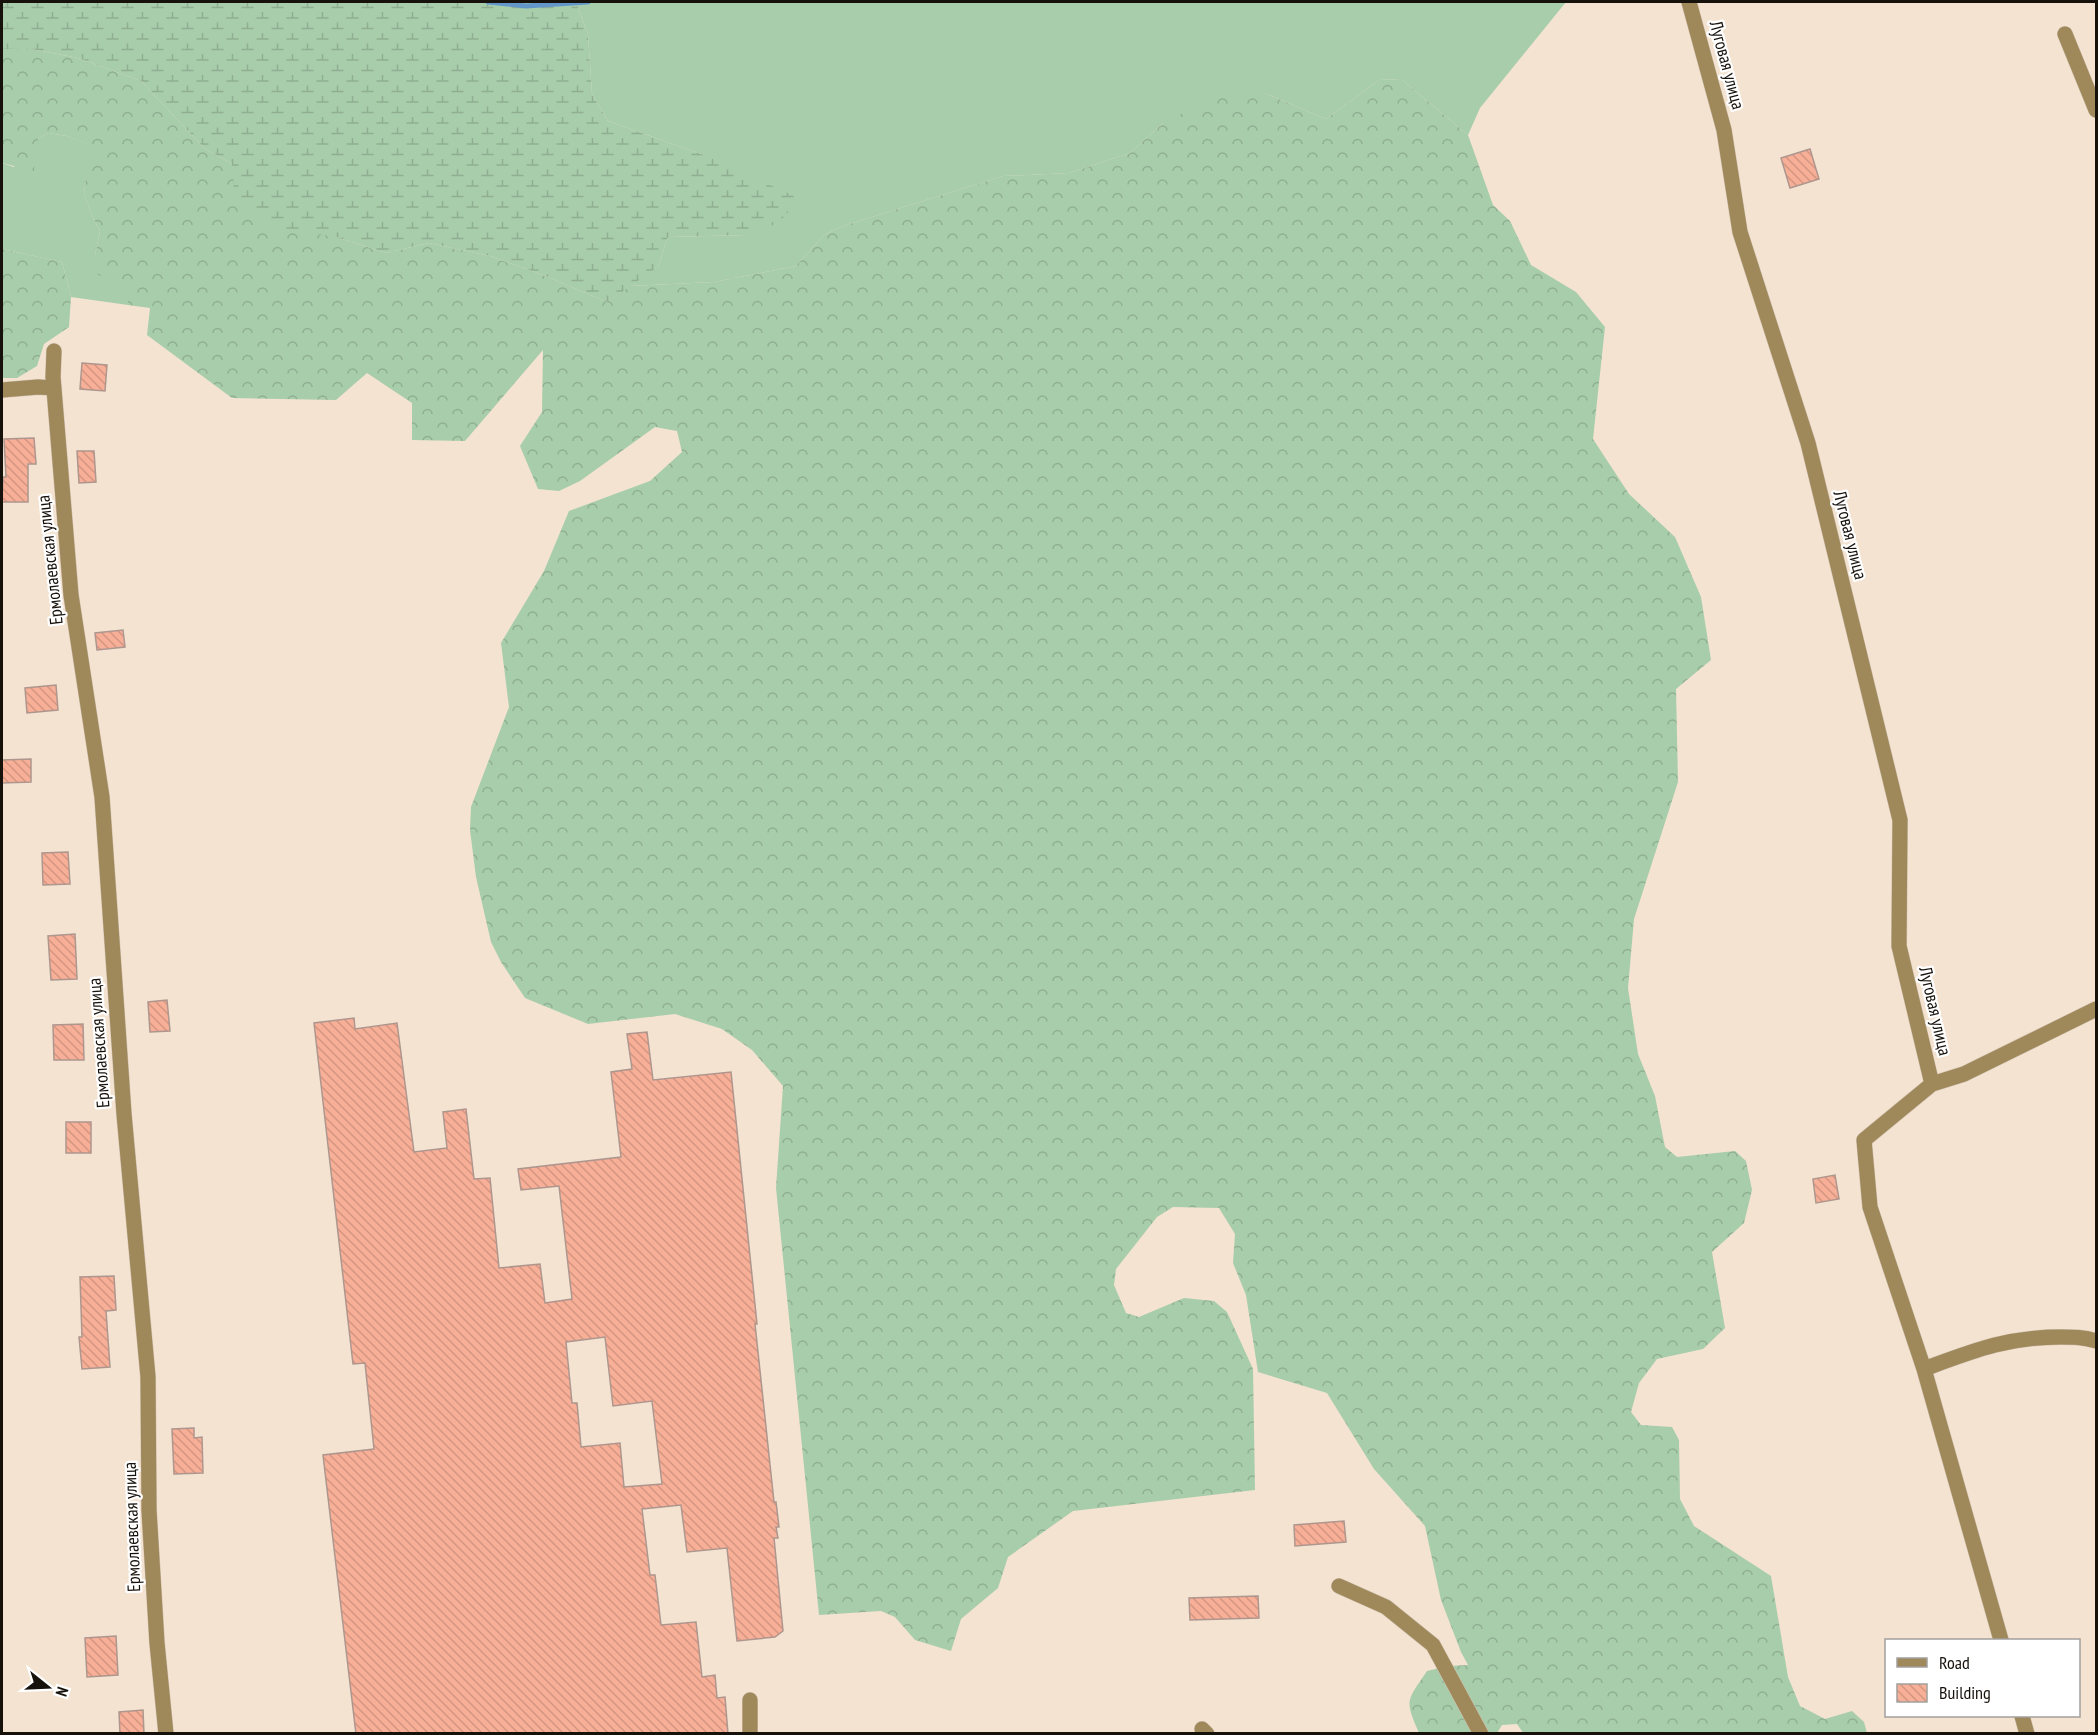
<svg xmlns="http://www.w3.org/2000/svg" width="2098" height="1735" font-family="'PT Sans Narrow',sans-serif">
<defs>
<pattern id="forest-crowns" width="20" height="18" patternUnits="userSpaceOnUse" patternTransform="scale(1.5)"><rect width="20" height="18" fill="#a8cdab"/><path d="M2 6a3 3 0 1 1 6 0M12 15a3 3 0 1 1 6 0" fill="none" stroke="#90af92"/></pattern>
<pattern id="wetland-marsh" width="20" height="14" patternUnits="userSpaceOnUse" patternTransform="scale(1.5)"><rect width="20" height="14" fill="#a8cdab"/><path d="M1 5h8M5 5V1M11 12h8M15 12V8" fill="none" stroke="#90af92"/></pattern>
<pattern id="building-back-hatch" width="6" height="6" patternUnits="userSpaceOnUse" patternTransform="scale(1.5)"><rect width="6" height="6" fill="#f8af97"/><path d="M-1 5l2 2M0 0l6 6M5-1l2 2" fill="none" stroke="#d49681"/></pattern>
</defs>
<rect width="100%" height="100%" fill="#f3e3d0"/>
<path fill="#a8cdab" d="M 576,2 L 1566,2 L 1480,108 L 1468,135 L 1401,79 L 1379,80 L 1326,119 L 1265,93 L 1162,124 L 1130,153 L 1069,173 L 1003,176 L 843,226 L 824,235 L 796,266 L 714,282 L 629,286 L 658,267 L 668,237 L 747,235 L 704,155 L 608,121 L 592,94 L 588,34 Z
M 48,133 L 67,136 L 90,145 L 84,194 L 92,216 L 100,231 L 95,255 L 128,282 L 128,305 L 71,297 L 62,262 L 2,249 L 2,163 L 14,167 L 38,139 Z"/>
<path fill="url(#forest-crowns)" d="M 2,49 L 31,49 L 78,58 L 141,81 L 204,148 L 232,164 L 336,237 L 386,253 L 429,243 L 490,256 L 543,275 L 607,302 L 629,286 L 714,282 L 796,266 L 824,235 L 843,226 L 1003,176 L 1069,173 L 1130,153 L 1162,124 L 1221,93 L 1265,93 L 1326,119 L 1379,80 L 1401,79 L 1468,135 L 1493,205 L 1510,221 L 1531,265 L 1576,292 L 1605,327 L 1593,439 L 1629,494 L 1675,537 L 1701,597 L 1711,660 L 1676,689 L 1678,782 L 1634,919 L 1628,988 L 1638,1054 L 1655,1096 L 1665,1147 L 1677,1157 L 1735,1151 L 1746,1161 L 1752,1190 L 1744,1223 L 1712,1252 L 1725,1328 L 1703,1349 L 1657,1359 L 1639,1383 L 1631,1412 L 1641,1425 L 1672,1427 L 1679,1440 L 1680,1499 L 1694,1526 L 1771,1576 L 1788,1677 L 1800,1706 L 1825,1719 L 1852,1711 L 1864,1722 L 1867,1733 L 1524,1734 L 1517,1724 L 1502,1725 L 1497,1733 L 1419,1733 C 1404,1699 1407,1701 1427,1671 L 1448,1666 L 1468,1665 L 1461,1652 L 1441,1600 L 1425,1526 L 1374,1469 L 1327,1393 L 1258,1372 L 1246,1295 L 1233,1263 L 1235,1234 L 1219,1208 L 1173,1207 L 1157,1217 L 1116,1269 L 1114,1285 L 1126,1313 L 1139,1317 L 1184,1298 L 1214,1301 L 1227,1312 L 1253,1369 L 1255,1490 L 1073,1511 L 1008,1557 L 998,1588 L 961,1619 L 951,1651 L 915,1640 L 895,1617 L 881,1611 L 819,1615 L 776,1188 L 783,1086 L 752,1050 L 722,1029 L 675,1014 L 588,1024 L 525,998 L 501,962 L 491,942 L 476,877 L 470,830 L 471,807 L 509,707 L 501,643 L 544,571 L 569,511 L 650,481 L 682,452 L 677,431 L 655,427 L 580,481 L 559,491 L 538,489 L 520,446 L 542,412 L 543,350 L 465,441 L 412,440 L 412,403 L 367,373 L 336,400 L 232,398 L 147,335 L 150,308 L 128,305 L 128,282 L 98,275 L 95,255 L 100,231 L 92,216 L 84,194 L 89,145 L 67,136 L 48,133 L 38,139 L 34,171 L 2,163 Z
M 2,249 L 62,262 L 71,297 L 69,327 L 44,344 L 37,366 L 17,378 L 2,378 Z"/>
<path fill="url(#wetland-marsh)" d="M 2,2 L 576,2 L 588,34 L 592,94 L 608,121 L 704,155 L 801,199 L 778,223 L 747,235 L 668,237 L 658,267 L 607,302 L 543,275 L 490,256 L 429,243 L 386,253 L 336,237 L 274,227 L 235,203 L 232,164 L 204,148 L 141,81 L 78,58 L 31,49 L 2,49 Z"/>
<g fill="none" stroke-linecap="round" stroke-linejoin="round">
<path stroke="#6497c9" stroke-width="5" d="M 488,2 L 526,6 L 588,2"/>
</g>
<path fill="url(#building-back-hatch)" stroke="#ae968e" stroke-width="1.5" fill-rule="evenodd" d="M 1810,149 L 1819,179 L 1790,188 L 1781,158 Z
M 82,363 L 107,365 L 105,391 L 80,389 Z
M 34,438 L 36,464 L 28,464 L 28,502 L 2,502 L 3,477 L 6,477 L 4,439 Z
M 77,451 L 94,451 L 96,482 L 79,483 Z
M 123,630 L 125,647 L 97,650 L 95,633 Z
M 56,685 L 58,710 L 27,713 L 25,688 Z
M 31,759 L 31,782 L 2,783 L 2,760 Z
M 68,852 L 70,884 L 43,885 L 42,853 Z
M 75,934 L 77,979 L 51,980 L 48,936 Z
M 167,1000 L 170,1031 L 150,1032 L 148,1002 Z
M 354,1018 L 355,1029 L 397,1023 L 414,1152 L 447,1148 L 443,1112 L 466,1109 L 474,1179 L 490,1178 L 499,1268 L 540,1264 L 545,1303 L 572,1299 L 559,1186 L 521,1190 L 518,1169 L 621,1157 L 611,1072 L 632,1069 L 627,1034 L 647,1032 L 653,1080 L 731,1072 L 757,1324 L 755,1324 L 774,1502 L 776,1502 L 779,1527 L 776,1527 L 778,1538 L 774,1538 L 783,1631 L 775,1637 L 737,1641 L 727,1548 L 687,1552 L 681,1505 L 642,1509 L 650,1575 L 655,1575 L 661,1625 L 696,1622 L 702,1677 L 715,1675 L 717,1698 L 725,1697 L 728,1734 L 356,1734 L 323,1455 L 374,1449 L 365,1363 L 353,1364 L 314,1023 ZM 605,1337 L 613,1406 L 652,1401 L 662,1484 L 624,1487 L 620,1443 L 581,1447 L 577,1403 L 572,1403 L 566,1342 Z
M 83,1024 L 84,1060 L 54,1060 L 53,1025 Z
M 66,1122 L 91,1122 L 91,1153 L 66,1153 Z
M 1835,1175 L 1839,1199 L 1816,1203 L 1813,1179 Z
M 114,1276 L 116,1310 L 106,1311 L 110,1367 L 82,1369 L 79,1337 L 82,1337 L 80,1277 Z
M 194,1428 L 194,1438 L 202,1437 L 203,1473 L 174,1474 L 172,1429 Z
M 1344,1521 L 1346,1542 L 1295,1546 L 1294,1525 Z
M 1258,1596 L 1259,1618 L 1190,1620 L 1189,1598 Z
M 116,1636 L 118,1675 L 87,1677 L 85,1638 Z
M 143,1710 L 144,1734 L 120,1734 L 119,1712 Z"/>
<g fill="none" stroke-linecap="round" stroke-linejoin="round">
<defs>
<path id="minor" d="M 1689,2 L 1724,130 L 1740,232 L 1808,443 L 1900,820 L 1899,946 L 1932,1084
M 2065,34 L 2096,110
M 54,351 L 53,377 L 71,595 L 102,797 L 124,1114 L 148,1377 L 149,1510 L 157,1643 L 166,1734
M 2,390 L 38,387 L 54,388
M 1924,1369 C 1973,1351 2007,1337 2060,1337 C 2073,1337 2084,1337 2096,1341
M 1339,1586 L 1386,1607 L 1433,1645 L 1481,1734
M 2001,1640 L 1924,1369 L 1870,1207 L 1864,1140 L 1932,1084 L 1964,1074 L 2096,1009
M 750,1700 L 750,1734
M 2022,1716 L 2027,1734
M 1202,1729 L 1207,1734"/>
</defs>
<use href="#minor" stroke="#d0c1b0" stroke-width="16"/>
<use href="#minor" stroke="#9f885a" stroke-width="15"/>
</g>
<g text-anchor="middle" stroke-width="4.5" stroke-linejoin="round" paint-order="stroke">
<g font-size="18" fill="#17110b" stroke="#fff">
<text transform="translate(1727 65) rotate(75)" y="6">Луговая улица</text>
<text transform="translate(1850 535) rotate(76)" y="6">Луговая улица</text>
<text transform="translate(50 560) rotate(-96)" y="6">Ермолаевская улица</text>
<text transform="translate(1935 1011) rotate(77)" y="6">Луговая улица</text>
<text transform="translate(99 1043) rotate(-94)" y="6">Ермолаевская улица</text>
<text transform="translate(132 1527) rotate(-92)" y="6">Ермолаевская улица</text>
</g>
</g>
<rect width="2098" height="1735" fill="none" stroke="#17110b" stroke-width="6"/>
<rect x="1885" y="1639" width="195" height="78" fill="#ffffff" stroke="#a2a09d" stroke-width="1.5"/>
<rect x="1897" y="1658" width="30" height="9" fill="#9f885a" stroke="#a2a09d" stroke-width="1.5"/>
<text x="1939" y="1669" font-size="18" fill="#17110b">Road</text>
<rect x="1897" y="1684" width="30" height="18" fill="url(#building-back-hatch)" stroke="#a2a09d" stroke-width="1.5"/>
<text x="1939" y="1699" font-size="18" fill="#17110b">Building</text>
<g transform="translate(48 1687) rotate(108)" stroke="#ffffff" stroke-width="4.5" paint-order="stroke">
<path d="M0-4.5L10 22L0 15L-10 22Z" fill="#17110b"/>
<text y="-9" font-size="16" font-weight="bold" text-anchor="middle" fill="#17110b">N</text>
</g>
</svg>
